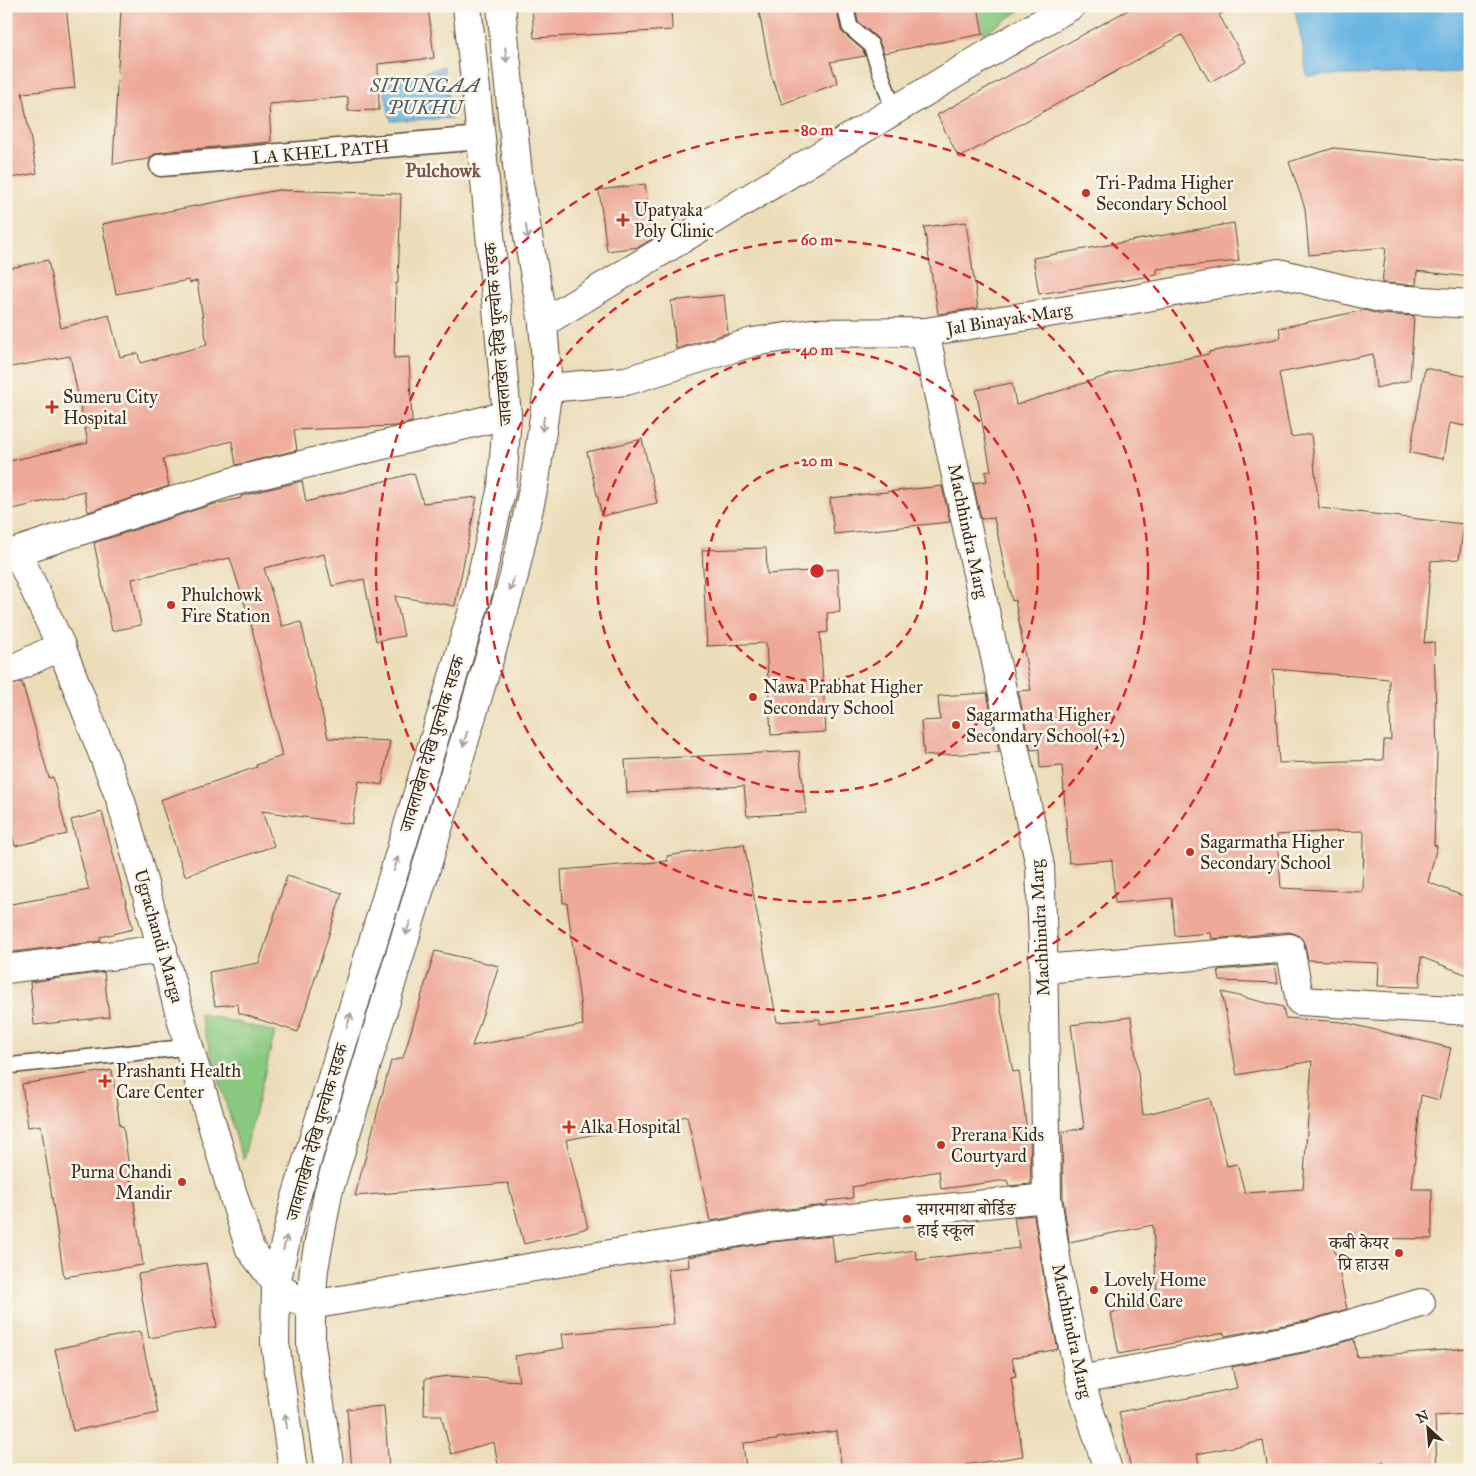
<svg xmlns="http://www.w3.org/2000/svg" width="1476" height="1476" font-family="'IM FELL Great Primer','Noto Serif Devanagari',serif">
<rect width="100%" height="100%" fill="#fbf7ec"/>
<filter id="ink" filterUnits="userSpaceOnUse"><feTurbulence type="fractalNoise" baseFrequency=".02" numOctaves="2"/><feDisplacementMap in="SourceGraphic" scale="10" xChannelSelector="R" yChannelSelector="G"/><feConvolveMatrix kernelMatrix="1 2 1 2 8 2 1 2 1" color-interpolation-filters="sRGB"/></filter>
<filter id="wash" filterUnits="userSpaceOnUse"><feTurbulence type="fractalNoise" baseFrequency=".0096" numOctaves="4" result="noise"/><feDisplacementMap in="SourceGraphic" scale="20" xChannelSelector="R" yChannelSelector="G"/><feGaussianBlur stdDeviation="1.12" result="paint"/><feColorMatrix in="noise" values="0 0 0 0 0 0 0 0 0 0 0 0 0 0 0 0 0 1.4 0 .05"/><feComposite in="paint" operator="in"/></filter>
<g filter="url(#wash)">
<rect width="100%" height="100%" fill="#ecddb9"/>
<path fill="#89c980" stroke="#627a4f" d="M 978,6 L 1027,6 L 983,34 Z
M 199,1013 L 275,1032 L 243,1160 Z"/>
<path fill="#6ab6e3" stroke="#527080" d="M 1294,6 L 1470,6 L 1470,72 L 1307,76 L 1302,42 Z
M 443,66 L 452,118 L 391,121 L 383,85 Z"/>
<g id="blocks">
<path fill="#eea997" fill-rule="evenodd" d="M 6,6 L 66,6 L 75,88 L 22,93 L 37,173 L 6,179 Z
M 177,6 L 428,6 L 434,58 L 378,64 L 379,110 L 348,111 L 348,97 L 269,104 L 271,142 L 160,152 L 153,155 L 149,159 L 113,164 L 121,9 L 177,11 Z
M 532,6 L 671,6 L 672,30 L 534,38 Z
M 758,6 L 836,6 L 841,30 L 844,34 L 863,50 L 865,56 L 830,62 L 838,83 L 782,104 L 771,75 Z
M 855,6 L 978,6 L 983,34 L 884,53 L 877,38 L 858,22 Z
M 1135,6 L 1234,6 L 1219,15 L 1246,62 L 1210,82 L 1182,35 L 959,158 L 937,115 Z
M 1334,148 L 1470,162 L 1470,277 L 1417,271 L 1416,285 L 1382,283 L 1386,247 L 1309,255 L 1305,208 L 1289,162 Z
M 645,184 L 652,239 L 639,247 L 607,251 L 599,190 Z
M 278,190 L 401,194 L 398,283 L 396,283 L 394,358 L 409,357 L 412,422 L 397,426 L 294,430 L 297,450 L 236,465 L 232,441 L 163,459 L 169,486 L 88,512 L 84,491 L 6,511 L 6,462 L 88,443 L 70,356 L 6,368 L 6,269 L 48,260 L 61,328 L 109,315 L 120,357 L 138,353 L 140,363 L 207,345 L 197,281 L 189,283 L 189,280 L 116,294 L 102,224 Z
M 966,222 L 978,308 L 938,314 L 924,227 Z
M 1234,223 L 1239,261 L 1157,269 L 1157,275 L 1039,294 L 1033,258 Z
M 724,295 L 728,333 L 676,349 L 671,301 Z
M 1365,310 L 1378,314 L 1414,316 L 1410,380 L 1376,388 L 1373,354 L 1279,373 L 1291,437 L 1311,434 L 1319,508 L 1464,524 L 1459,559 L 1431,561 L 1424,643 L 1434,642 L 1437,753 L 1434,845 L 1437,846 L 1428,882 L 1470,899 L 1470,976 L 1421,957 L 1420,987 L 1378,986 L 1379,963 L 1308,960 L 1305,945 L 1302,939 L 1296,934 L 1289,932 L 1212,939 L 1211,933 L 1175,936 L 1172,898 L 1115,903 L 1112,860 L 1069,863 L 1062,766 L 1040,768 L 1039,749 L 1031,750 L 1018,691 L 1031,690 L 1015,600 L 1012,601 L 994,518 L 981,519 L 973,483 L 987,481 L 985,472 L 991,471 L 976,390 L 1012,383 L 1016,405 L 1121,371 L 1209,354 L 1209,352 L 1281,338 L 1279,328 ZM 1273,669 L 1389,679 L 1391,740 L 1384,740 L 1383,760 L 1279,763 ZM 1364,831 L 1363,892 L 1281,888 L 1277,835 L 1322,832 Z
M 1425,368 L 1470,377 L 1470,427 L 1449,423 L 1443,459 L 1410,453 Z
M 642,439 L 657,503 L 602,516 L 587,452 Z
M 414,473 L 423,503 L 477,497 L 455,606 L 395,596 L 404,636 L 376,641 L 364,579 L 332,586 L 324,554 L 264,568 L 282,626 L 301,622 L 328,738 L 390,741 L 382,785 L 359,781 L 352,824 L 262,811 L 274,846 L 185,876 L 160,800 L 257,767 L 256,765 L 282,756 L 251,624 L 230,558 L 132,579 L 141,625 L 112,631 L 94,543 L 210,505 L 241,498 L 241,496 L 302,481 L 306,502 Z
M 942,486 L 950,522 L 834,534 L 830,498 Z
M 766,548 L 767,574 L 838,569 L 840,612 L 827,613 L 828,632 L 820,633 L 826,732 L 771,735 L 766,643 L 707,646 L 702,550 Z
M 22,682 L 49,778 L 53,777 L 67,834 L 15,846 L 6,810 L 6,687 Z
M 987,693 L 999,752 L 924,756 L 921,721 L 940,720 L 938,696 Z
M 799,751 L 806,813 L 747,816 L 744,786 L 627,793 L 625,760 Z
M 102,812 L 133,929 L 100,937 L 101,941 L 6,953 L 6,905 L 89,890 L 71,820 Z
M 744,844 L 777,1022 L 820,1019 L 820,1024 L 941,1006 L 998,994 L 1013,1072 L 1019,1071 L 1028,1138 L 1030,1138 L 1031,1184 L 1009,1186 L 1007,1180 L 941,1189 L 939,1171 L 852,1187 L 853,1198 L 827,1201 L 827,1205 L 767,1211 L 710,1221 L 687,1116 L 566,1140 L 588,1228 L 524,1244 L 508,1183 L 355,1196 L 391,1061 L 403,1058 L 435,951 L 499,966 L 472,1046 L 583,1025 L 567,903 L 563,903 L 561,870 L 668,861 L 667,856 Z
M 287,876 L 342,893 L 298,1032 L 239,1013 L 238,1004 L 215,1006 L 209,972 L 259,963 Z
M 1275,965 L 1278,983 L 1220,981 L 1218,970 Z
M 104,972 L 109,1017 L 34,1025 L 30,982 Z
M 1222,992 L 1283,1007 L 1285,1018 L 1342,1022 L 1451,1048 L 1439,1100 L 1421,1095 L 1412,1189 L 1432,1189 L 1432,1239 L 1332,1238 L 1347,1309 L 1306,1321 L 1225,1336 L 1224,1333 L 1119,1354 L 1111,1313 L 1157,1303 L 1153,1225 L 1069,1242 L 1063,1197 L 1062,1132 L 1084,1128 L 1071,1025 L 1131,1017 L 1143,1115 L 1210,1098 L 1227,1166 L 1237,1164 L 1245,1193 L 1303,1189 L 1312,1061 L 1237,1075 Z
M 112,1070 L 120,1126 L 123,1126 L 143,1265 L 64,1277 L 41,1125 L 28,1127 L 22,1084 Z
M 1034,1215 L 1046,1292 L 1058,1349 L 1012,1358 L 1016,1376 L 1011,1377 L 1023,1456 L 965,1465 L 965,1470 L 842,1470 L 837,1431 L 777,1438 L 777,1440 L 743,1443 L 746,1470 L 499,1470 L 494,1442 L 451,1454 L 441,1415 L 424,1415 L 425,1379 L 449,1376 L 519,1381 L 515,1356 L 564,1348 L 562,1334 L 674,1324 L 668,1269 L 689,1267 L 688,1257 L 771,1242 L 832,1236 L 835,1262 L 915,1250 L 917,1260 L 1019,1248 L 1014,1217 Z
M 206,1263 L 217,1327 L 149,1338 L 138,1274 Z
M 140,1331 L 158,1413 L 73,1431 L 55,1349 Z
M 1354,1339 L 1357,1357 L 1470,1348 L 1470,1414 L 1435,1416 L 1437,1470 L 1384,1470 L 1384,1461 L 1351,1470 L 1268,1470 L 1263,1441 L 1197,1454 L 1200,1470 L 1131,1470 L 1119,1412 L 1237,1388 L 1232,1367 L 1313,1351 Z
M 384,1406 L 389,1470 L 352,1470 L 347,1409 Z"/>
</g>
</g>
<g filter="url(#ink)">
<use href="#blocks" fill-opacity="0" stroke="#564535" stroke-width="1"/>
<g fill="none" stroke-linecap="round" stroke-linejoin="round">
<defs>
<path id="service" d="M 845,6 L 850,27 L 871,45 L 894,111
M 6,1066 L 189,1047"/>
<path id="pedestrian" d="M 161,165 L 481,138"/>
<path id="minor" d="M 543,323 L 1001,46 L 1071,6
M 925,332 L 1040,866 L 1043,944 L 1047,1198 L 1061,1290 L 1080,1380 L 1108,1470
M 548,388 L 626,381 L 753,342 L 812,333 L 925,332 L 1119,302 L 1279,273 L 1379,298 L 1470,304
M 17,552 L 61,646 L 121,801 L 189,1047 L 230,1185 L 250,1249 L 276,1283 L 293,1298 L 311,1305 L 769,1227 L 915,1211 L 1047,1198
M 6,555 L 231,482 L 507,415
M 6,672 L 61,646
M 6,969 L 163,949
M 1043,969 L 1290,948 L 1300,1001 L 1470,1011
M 1080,1380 L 1310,1336 L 1421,1303"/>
<path id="primary" d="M 293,1470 L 275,1343 L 276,1283 L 294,1204 L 476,600 L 502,487 L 507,415 L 481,138 L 467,6
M 330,1470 L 311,1345 L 311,1305 L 314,1269 L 328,1193 L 513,580 L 535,481 L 548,388 L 543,323 L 519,184 L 501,6"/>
</defs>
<use href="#service" stroke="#564535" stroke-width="18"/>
<use href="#pedestrian" stroke="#564535" stroke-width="25"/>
<use href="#minor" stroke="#564535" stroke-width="30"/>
<use href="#primary" stroke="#564535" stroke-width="30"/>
<use href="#service" stroke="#fff" stroke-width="15"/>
<use href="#pedestrian" stroke="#fff" stroke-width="22"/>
<use href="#minor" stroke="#fff" stroke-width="28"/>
<use href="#primary" stroke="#fff" stroke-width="28"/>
</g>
<defs><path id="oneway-shaft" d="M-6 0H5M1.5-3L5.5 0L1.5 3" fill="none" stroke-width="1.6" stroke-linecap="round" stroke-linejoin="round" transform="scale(1.25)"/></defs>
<g stroke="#a79f9a">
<use href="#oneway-shaft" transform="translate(506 55) rotate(84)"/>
<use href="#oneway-shaft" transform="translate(527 232) rotate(80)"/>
<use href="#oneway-shaft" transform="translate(543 424) rotate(98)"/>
<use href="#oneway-shaft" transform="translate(512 584) rotate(106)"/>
<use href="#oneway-shaft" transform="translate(465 739) rotate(107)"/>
<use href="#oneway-shaft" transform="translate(396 864) rotate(-73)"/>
<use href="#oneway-shaft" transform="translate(408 928) rotate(107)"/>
<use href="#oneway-shaft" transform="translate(349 1020) rotate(-73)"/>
<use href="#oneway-shaft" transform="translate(285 1243) rotate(-77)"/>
<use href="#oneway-shaft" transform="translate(286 1421) rotate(-98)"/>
</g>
</g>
<g fill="none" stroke="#d62828" stroke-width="2.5" stroke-dasharray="9 6">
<circle cx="817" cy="571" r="110"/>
<circle cx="817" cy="571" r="221"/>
<circle cx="817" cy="571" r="331"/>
<circle cx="817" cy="571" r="441"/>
</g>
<g fill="#c8321e" stroke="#fbf7ec" stroke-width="2">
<circle cx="1086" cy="193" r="5"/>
<path d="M620.5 212.5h5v5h5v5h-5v5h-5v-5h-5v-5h5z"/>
<path d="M49.5 399.5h5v5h5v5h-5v5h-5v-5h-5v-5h5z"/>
<circle cx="171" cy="605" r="5"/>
<circle cx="753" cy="697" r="5"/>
<circle cx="956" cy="725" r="5"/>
<circle cx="1190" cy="852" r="5"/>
<path d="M102.5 1073.5h5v5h5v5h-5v5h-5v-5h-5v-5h5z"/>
<path d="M566.5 1119.5h5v5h5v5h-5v5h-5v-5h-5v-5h5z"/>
<circle cx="941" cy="1145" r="5"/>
<circle cx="182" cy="1182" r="5"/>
<circle cx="907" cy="1219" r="5"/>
<circle cx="1399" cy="1253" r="5"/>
<circle cx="1094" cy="1290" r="5"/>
</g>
<g text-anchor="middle" stroke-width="5" stroke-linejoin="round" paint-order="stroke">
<g font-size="18" fill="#3b2a1e" stroke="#fbf7ec">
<text transform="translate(321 152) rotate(-5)" y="6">LA KHEL PATH</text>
<text transform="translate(1009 319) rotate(-9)" y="6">Jal Binayak Marg</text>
<text transform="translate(498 334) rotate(-95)" y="6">जावलाखेल देखि पुल्चोक सडक</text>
<text transform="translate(968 531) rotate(78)" y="6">Machhindra Marg</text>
<text transform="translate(432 744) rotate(-73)" y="6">जावलाखेल देखि पुल्चोक सडक</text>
<text transform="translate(1040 928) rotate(-93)" y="6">Machhindra Marg</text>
<text transform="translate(159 936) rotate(74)" y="6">Ugrachandi Marga</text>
<text transform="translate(317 1132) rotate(-74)" y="6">जावलाखेल देखि पुल्चोक सडक</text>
<text transform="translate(1072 1331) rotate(78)" y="6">Machhindra Marg</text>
</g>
<g font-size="18" fill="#3b2a1e" stroke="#fbf7ec" text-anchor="start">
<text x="1096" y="189">Tri-Padma Higher<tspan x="1096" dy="21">Secondary School</tspan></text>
<text x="634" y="216">Upatyaka<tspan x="634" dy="21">Poly Clinic</tspan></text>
<text x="63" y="403">Sumeru City<tspan x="63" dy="21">Hospital</tspan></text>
<text x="181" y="601">Phulchowk<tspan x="181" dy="21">Fire Station</tspan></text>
<text x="763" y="693">Nawa Prabhat Higher<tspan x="763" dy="21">Secondary School</tspan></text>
<text x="966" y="721">Sagarmatha Higher<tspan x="966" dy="21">Secondary School(+2)</tspan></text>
<text x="1200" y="848">Sagarmatha Higher<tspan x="1200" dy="21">Secondary School</tspan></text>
<text x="116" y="1077">Prashanti Health<tspan x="116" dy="21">Care Center</tspan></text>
<text x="580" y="1133">Alka Hospital</text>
<text x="951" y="1141">Prerana Kids<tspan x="951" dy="21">Courtyard</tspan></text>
<text x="172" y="1178" text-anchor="end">Purna Chandi<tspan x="172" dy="21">Mandir</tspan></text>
<text x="917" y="1215">सगरमाथा बोर्डिङ<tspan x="917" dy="21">हाई स्कूल</tspan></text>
<text x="1389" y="1249" text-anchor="end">कबी केयर<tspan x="1389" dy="21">प्रि हाउस</tspan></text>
<text x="1104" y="1286">Lovely Home<tspan x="1104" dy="21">Child Care</tspan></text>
</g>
<g font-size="19" font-style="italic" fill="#4b5b63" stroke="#fbf7ec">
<text x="425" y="92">SITUNGAA<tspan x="425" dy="22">PUKHU</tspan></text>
</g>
<g font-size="19" font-weight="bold" fill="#7a5648" stroke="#fbf7ec">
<text x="443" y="177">Pulchowk</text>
</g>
</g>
<circle cx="817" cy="571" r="8" fill="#d62828" stroke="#fbf7ec" stroke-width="2.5"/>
<g font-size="15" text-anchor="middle" font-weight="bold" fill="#d62828" stroke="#fbf7ec" stroke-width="5" stroke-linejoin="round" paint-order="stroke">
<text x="817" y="135">80 m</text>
<text x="817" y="245">60 m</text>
<text x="817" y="355">40 m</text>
<text x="817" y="466">20 m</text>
</g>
<rect width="1476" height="1476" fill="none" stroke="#fbf7ec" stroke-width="25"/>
<g transform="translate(1428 1428) rotate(334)" stroke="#fbf7ec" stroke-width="4" paint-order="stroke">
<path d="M0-4L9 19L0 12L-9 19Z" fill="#3b2a1e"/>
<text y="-8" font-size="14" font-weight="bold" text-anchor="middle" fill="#3b2a1e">N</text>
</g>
</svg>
